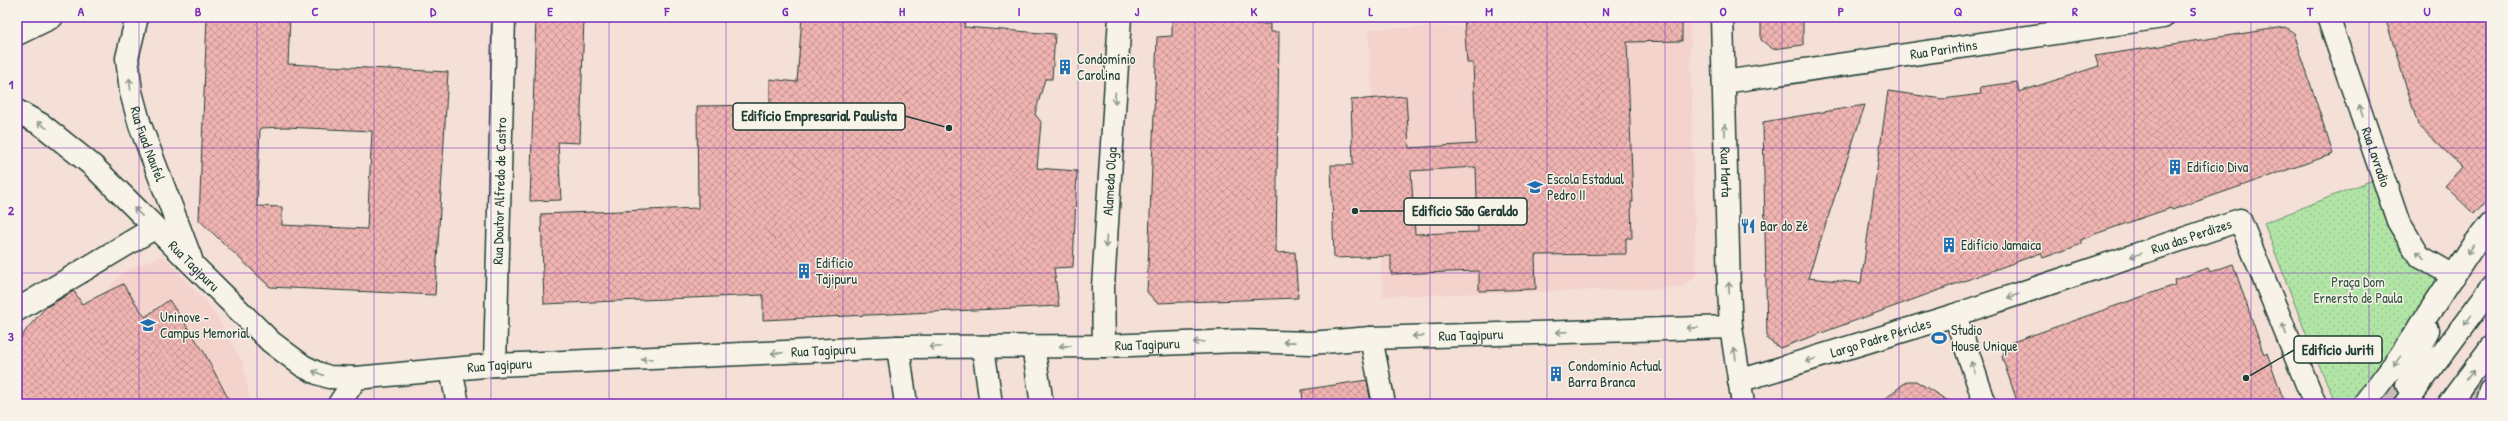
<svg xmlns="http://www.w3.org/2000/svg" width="2508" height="421" font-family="'Patrick Hand',sans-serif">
<defs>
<pattern id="park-dots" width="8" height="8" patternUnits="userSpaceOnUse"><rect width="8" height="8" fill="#b1e5a6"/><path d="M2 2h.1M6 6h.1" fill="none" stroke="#98c590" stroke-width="1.8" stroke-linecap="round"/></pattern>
<pattern id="building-cross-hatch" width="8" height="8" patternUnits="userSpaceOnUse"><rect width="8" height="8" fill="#f0b4b2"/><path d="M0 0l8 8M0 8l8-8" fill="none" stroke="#c29492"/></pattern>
</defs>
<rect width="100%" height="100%" fill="#f5e0d8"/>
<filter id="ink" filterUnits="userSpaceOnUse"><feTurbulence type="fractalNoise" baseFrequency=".025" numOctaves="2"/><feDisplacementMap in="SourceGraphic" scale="8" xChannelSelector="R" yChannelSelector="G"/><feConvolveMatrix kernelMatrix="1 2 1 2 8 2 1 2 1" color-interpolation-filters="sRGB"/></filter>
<g filter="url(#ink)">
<path fill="#f4d3cd" d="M 1690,17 L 1696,276 L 1681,288 L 1383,296 L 1368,29 Z
M 163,255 L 214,311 L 243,363 L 251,404 L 17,404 L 63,338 L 123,272 Z"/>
<path fill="url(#park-dots)" stroke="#68916d" d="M 2375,179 L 2445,277 L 2357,404 L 2336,404 L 2308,339 L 2264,223 Z"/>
<path fill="url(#building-cross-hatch)" stroke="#1f3d34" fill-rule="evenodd" d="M 207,17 L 290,17 L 288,64 L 448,72 L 435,295 L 270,287 L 199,220 ZM 285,127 L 372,131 L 367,229 L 282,225 L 282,207 L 257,206 L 260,128 Z
M 536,17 L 584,17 L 580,143 L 558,142 L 561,200 L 530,201 Z
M 802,17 L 894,21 L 894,17 L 921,17 L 965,21 L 964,27 L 1055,34 L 1052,79 L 1045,79 L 1035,114 L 1041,122 L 1037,168 L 1077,171 L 1073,267 L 1054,268 L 1059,306 L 763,320 L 763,295 L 544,304 L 541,214 L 698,208 L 697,106 L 770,105 L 770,79 L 797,82 Z
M 1172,17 L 1256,17 L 1256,24 L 1270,24 L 1270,32 L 1279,32 L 1276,253 L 1295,252 L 1298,298 L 1157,303 L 1147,292 L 1157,37 L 1172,36 Z
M 1464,17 L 1682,17 L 1682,41 L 1627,42 L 1633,202 L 1631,202 L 1632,238 L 1626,238 L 1626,254 L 1535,255 L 1536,289 L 1479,291 L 1479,271 L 1391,274 L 1391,256 L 1334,258 L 1331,165 L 1353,165 L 1351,100 L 1406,96 L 1409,148 L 1476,144 L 1473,63 L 1467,63 ZM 1476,167 L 1478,232 L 1415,234 L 1411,171 Z
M 1761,17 L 1803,17 L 1803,45 L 1773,49 L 1761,40 Z
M 2385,17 L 2491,17 L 2491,195 L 2474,214 L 2445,186 L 2462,167 L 2418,125 Z
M 2285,27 L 2294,33 L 2333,154 L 2172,210 L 2171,208 L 2095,234 L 2081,240 L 2082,244 L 2043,258 L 2041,253 L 1780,348 L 1767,339 L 1763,122 L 1865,105 L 1808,278 L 1861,283 L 1888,91 L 1943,99 L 1981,94 L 1980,87 L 2017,82 L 2019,92 L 2099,66 L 2095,56 Z
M 2233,264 L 2264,355 L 2267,353 L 2285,404 L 2018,404 L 2002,357 L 2007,344 L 2175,285 L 2174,280 L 2208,268 L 2210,272 Z
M 123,284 L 145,317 L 169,300 L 204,352 L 231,404 L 17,404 L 17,344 L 26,330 L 45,308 L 74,291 L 82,304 Z
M 1367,380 L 1371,404 L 1303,404 L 1302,390 Z
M 1907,381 L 1916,381 L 1953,404 L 1879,404 Z"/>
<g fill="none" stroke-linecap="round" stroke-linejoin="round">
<path stroke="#cabfb7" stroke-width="22" stroke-dasharray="22 11" stroke-linecap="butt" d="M 2392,404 L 2407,385
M 2474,404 L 2491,379"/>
<defs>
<g id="minor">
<path id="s1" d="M 137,17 L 127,58 L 131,92 L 140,125 L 191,259"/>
<path id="s2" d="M 1722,17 L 1729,289 L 1731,327 L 1743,404"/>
<path id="s3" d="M 2328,17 L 2398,221 L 2419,256 L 2454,276"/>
<path d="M 17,34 L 52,17"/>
<path id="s4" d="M 1724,82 L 2163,17"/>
<path id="s5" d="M 17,111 L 42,125 L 93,166 L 271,342 L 303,366 L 317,373 L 329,377 L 356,378 L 495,365 L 898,347 L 1104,346 L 1238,341 L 1311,343 L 1371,338 L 1731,327"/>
<path d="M 17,310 L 154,228"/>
<path d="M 1955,315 L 1985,404"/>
<path d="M 1371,338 L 1384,404"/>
<path d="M 1033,346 L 1042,404"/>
<path id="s6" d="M 1104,346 L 1103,287 L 1120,17"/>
<path d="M 898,347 L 906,404"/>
<path d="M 983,347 L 991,404"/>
<path id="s7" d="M 495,365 L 504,17"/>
<path d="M 451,370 L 458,404"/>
<path id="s8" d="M 1739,381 L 1955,315 L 2240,220 L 2315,404"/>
<path d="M 339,404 L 356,378"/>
</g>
<path id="major" d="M 2407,385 L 2428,330
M 2364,404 L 2398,359 L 2476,242 L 2491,223
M 2487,404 L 2491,391"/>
<path id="highway" d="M 2405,404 L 2491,288
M 2449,404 L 2491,347"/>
</defs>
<use href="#minor" stroke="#1f3d34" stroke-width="25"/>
<use href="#major" stroke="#1f3d34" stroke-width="25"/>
<use href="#highway" stroke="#1f3d34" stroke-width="25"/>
<use href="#minor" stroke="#f7f3e8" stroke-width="22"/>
<use href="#major" stroke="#f7f3e8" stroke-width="22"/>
<use href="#highway" stroke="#f7f3e8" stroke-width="22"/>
</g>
<defs><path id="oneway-shaft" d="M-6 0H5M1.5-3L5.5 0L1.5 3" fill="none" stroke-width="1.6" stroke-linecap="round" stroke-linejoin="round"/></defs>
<g stroke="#8b988e">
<use href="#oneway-shaft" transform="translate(130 84) rotate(-96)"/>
<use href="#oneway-shaft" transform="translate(1115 98) rotate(94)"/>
<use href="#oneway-shaft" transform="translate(2361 111) rotate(-109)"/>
<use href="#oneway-shaft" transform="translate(42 125) rotate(-146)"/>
<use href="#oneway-shaft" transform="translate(1725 130) rotate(-91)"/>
<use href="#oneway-shaft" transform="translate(138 212) rotate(-135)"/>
<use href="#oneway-shaft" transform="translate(1106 242) rotate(94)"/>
<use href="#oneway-shaft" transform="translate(2471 249) rotate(123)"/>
<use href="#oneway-shaft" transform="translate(2136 255) rotate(162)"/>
<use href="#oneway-shaft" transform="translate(2421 255) rotate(-140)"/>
<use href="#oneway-shaft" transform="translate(1729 288) rotate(-92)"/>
<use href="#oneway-shaft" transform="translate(2013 296) rotate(162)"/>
<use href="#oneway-shaft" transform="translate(2468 320) rotate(126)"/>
<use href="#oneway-shaft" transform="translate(1692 328) rotate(179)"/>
<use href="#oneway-shaft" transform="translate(2284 329) rotate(-113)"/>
<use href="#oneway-shaft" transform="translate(1562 332) rotate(178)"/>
<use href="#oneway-shaft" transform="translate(1418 336) rotate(178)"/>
<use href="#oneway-shaft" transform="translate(1199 342) rotate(178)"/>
<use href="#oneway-shaft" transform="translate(1289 342) rotate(-179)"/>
<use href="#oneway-shaft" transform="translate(1065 346) rotate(179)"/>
<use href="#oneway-shaft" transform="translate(935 347) rotate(180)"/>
<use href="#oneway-shaft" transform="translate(777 353) rotate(177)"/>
<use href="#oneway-shaft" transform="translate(1735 354) rotate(-99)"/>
<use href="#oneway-shaft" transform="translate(647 359) rotate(177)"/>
<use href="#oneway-shaft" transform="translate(1811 360) rotate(163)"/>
<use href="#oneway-shaft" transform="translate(2397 361) rotate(125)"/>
<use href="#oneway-shaft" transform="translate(1973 367) rotate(-109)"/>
<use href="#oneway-shaft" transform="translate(318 373) rotate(-159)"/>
<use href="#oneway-shaft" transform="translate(2470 375) rotate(-54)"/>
</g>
</g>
<path fill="none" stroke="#7b2cbf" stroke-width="1" stroke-opacity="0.55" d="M 139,17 L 139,404M 257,17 L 257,404M 374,17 L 374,404M 491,17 L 491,404M 609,17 L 609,404M 726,17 L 726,404M 843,17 L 843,404M 961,17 L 961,404M 1078,17 L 1078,404M 1195,17 L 1195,404M 1313,17 L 1313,404M 1430,17 L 1430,404M 1547,17 L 1547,404M 1665,17 L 1665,404M 1782,17 L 1782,404M 1899,17 L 1899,404M 2017,17 L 2017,404M 2134,17 L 2134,404M 2251,17 L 2251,404M 2369,17 L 2369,404M 17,148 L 2491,148M 17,273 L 2491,273"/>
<defs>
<symbol id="building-bare" viewBox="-9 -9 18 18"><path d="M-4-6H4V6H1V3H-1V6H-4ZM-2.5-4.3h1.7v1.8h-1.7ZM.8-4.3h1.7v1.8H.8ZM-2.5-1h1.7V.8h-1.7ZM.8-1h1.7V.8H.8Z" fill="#1f6fb2" stroke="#f7f3e8" stroke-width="2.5" paint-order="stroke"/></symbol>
<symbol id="school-bare" viewBox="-9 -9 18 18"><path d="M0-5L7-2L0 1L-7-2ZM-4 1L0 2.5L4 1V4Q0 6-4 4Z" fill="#1f6fb2" stroke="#f7f3e8" stroke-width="2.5" paint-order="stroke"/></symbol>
<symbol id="restaurant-bare" viewBox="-9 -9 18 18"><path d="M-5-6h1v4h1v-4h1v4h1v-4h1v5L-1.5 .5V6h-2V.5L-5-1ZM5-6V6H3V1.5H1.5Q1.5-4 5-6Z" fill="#1f6fb2" stroke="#f7f3e8" stroke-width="2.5" paint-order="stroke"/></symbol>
<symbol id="university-bare" viewBox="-9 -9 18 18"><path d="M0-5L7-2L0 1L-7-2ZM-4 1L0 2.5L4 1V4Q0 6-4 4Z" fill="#1f6fb2" stroke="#f7f3e8" stroke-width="2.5" paint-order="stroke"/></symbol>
<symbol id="stadium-bare" viewBox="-9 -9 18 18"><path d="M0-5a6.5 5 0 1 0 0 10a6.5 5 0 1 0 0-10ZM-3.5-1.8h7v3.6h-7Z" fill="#1f6fb2" stroke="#f7f3e8" stroke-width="2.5" paint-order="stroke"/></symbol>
</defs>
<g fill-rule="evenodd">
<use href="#building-bare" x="1054" y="56" width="22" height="22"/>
<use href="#building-bare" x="2164" y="156" width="22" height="22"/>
<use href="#school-bare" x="1524" y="176" width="22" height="22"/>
<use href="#restaurant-bare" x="1737" y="215" width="22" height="22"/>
<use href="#building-bare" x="1938" y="234" width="22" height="22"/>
<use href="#building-bare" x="793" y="260" width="22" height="22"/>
<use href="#university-bare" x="137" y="314" width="22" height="22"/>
<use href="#stadium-bare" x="1928" y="327" width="22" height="22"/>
<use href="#building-bare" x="1545" y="363" width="22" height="22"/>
</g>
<g text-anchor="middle" stroke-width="3" stroke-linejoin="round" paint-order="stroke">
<g font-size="14" fill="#1f3d34" stroke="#f7f3e8">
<text dy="5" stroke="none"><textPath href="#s4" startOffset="222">Rua Parintins</textPath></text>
<text dy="5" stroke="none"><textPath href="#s1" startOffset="131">Rua Fuad Naufel</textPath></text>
<text dy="5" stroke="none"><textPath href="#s3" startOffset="148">Rua Lavradio</textPath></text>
<text dy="5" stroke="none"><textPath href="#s2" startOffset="155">Rua Marta</textPath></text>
<text dy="5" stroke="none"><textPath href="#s6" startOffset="165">Alameda Olga</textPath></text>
<text dy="5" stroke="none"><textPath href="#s7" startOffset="174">Rua Doutor Alfredo de Castro</textPath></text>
<text dy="5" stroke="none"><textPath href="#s8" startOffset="475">Rua das Perdizes</textPath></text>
<text dy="5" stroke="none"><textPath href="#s5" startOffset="236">Rua Tagipuru</textPath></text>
<text dy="5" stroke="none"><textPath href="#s5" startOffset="1556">Rua Tagipuru</textPath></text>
<text dy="5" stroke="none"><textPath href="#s8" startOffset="148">Largo Padre Péricles</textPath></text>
<text dy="5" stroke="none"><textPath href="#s5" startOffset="1232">Rua Tagipuru</textPath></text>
<text dy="5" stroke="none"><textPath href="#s5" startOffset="908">Rua Tagipuru</textPath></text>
<text dy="5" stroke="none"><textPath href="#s5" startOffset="584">Rua Tagipuru</textPath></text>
</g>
<g font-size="14" fill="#1f3d34" stroke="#f7f3e8" text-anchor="start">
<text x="1077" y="64">Condomínio<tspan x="1077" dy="16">Carolina</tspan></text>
<text x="2187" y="172">Edifício Diva</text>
<text x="1547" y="184">Escola Estadual<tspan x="1547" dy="16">Pedro II</tspan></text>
<text x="1760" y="231">Bar do Zé</text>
<text x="1961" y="250">Edifício Jamaica</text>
<text x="816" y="268">Edifício<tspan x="816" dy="16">Tajipuru</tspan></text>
<text x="160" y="322">Uninove -<tspan x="160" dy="16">Campus Memorial</tspan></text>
<text x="1951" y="335">Studio<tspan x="1951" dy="16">House Unique</tspan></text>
<text x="1568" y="371">Condomínio Actual<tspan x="1568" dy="16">Barra Branca</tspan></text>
</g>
<g font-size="14" fill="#355645" stroke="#f7f3e8">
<text x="2358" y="287">Praça Dom<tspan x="2358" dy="16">Ernersto de Paula</tspan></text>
</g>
</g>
<path fill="none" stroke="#1f3d34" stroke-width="1.5" d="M949 128L905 116M1355 211L1404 211M2246 378L2294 350"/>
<g fill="#1f3d34" stroke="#f7f3e8" stroke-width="1.5">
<circle cx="949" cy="128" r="4"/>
<circle cx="1355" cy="211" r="4"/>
<circle cx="2246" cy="378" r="4"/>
</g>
<g fill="#f7f3e8" stroke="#1f3d34" stroke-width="1.5">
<rect x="733" y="103" width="172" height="27" rx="4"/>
<rect x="1404" y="198" width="123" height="27" rx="4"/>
<rect x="2294" y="336" width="88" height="27" rx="4"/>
</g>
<g font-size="15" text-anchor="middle" font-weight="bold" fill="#1f3d34">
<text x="819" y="121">Edifício Empresarial Paulista</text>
<text x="1465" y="216">Edifício São Geraldo</text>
<text x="2338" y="355">Edifício Juriti</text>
</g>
<rect width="2508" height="421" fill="none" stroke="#f7f3e8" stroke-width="44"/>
<rect x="22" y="22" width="2464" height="377" fill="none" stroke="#7b2cbf" stroke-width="1.5"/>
<g font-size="13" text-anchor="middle" font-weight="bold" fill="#7b2cbf">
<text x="81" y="16">A</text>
<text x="198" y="16">B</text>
<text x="315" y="16">C</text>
<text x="433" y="16">D</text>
<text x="550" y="16">E</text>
<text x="667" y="16">F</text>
<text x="785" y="16">G</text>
<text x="902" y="16">H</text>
<text x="1019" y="16">I</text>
<text x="1137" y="16">J</text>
<text x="1254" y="16">K</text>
<text x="1371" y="16">L</text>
<text x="1489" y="16">M</text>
<text x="1606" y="16">N</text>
<text x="1723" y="16">O</text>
<text x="1841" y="16">P</text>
<text x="1958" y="16">Q</text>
<text x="2075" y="16">R</text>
<text x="2193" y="16">S</text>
<text x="2310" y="16">T</text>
<text x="2427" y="16">U</text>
<text x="11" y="89">1</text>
<text x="11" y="215">2</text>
<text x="11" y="341">3</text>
</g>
</svg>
